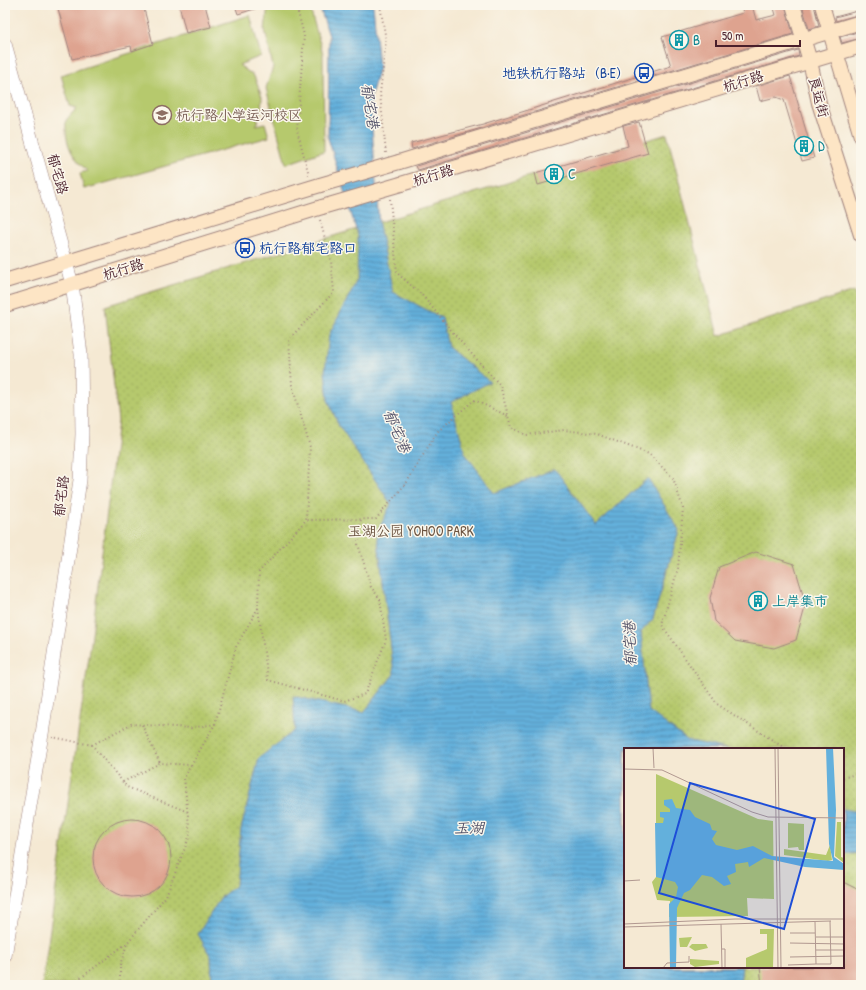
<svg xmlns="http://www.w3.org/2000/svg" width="866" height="990" font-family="'Patrick Hand','LXGW WenKai TC',sans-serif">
<defs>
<pattern id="park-dots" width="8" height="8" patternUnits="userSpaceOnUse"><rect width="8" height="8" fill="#b6c96d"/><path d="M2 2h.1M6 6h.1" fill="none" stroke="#9eac5f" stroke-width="1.8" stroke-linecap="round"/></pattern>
<pattern id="water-rules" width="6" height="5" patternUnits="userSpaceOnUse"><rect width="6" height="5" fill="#63b0dc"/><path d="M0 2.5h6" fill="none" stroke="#548fb3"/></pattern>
</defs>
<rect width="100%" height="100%" fill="#fbf7ec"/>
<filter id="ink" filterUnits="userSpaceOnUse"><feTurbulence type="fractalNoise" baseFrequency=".025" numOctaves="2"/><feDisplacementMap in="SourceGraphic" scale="8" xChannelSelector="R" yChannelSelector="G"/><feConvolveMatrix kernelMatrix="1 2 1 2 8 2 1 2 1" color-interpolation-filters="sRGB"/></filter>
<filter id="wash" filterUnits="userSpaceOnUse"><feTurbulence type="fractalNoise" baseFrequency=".012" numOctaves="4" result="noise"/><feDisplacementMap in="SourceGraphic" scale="16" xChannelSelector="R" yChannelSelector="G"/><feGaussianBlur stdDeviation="0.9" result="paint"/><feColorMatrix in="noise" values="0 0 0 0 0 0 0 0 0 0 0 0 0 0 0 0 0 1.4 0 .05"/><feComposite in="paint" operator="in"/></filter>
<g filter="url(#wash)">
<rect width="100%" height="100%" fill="#f5e9d3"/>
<path fill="#b6c96d" stroke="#80744c" d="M 268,5 L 309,5 L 323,54 L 324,151 L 286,164 L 266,88 L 273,67 L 265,30 Z
M 250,15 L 261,56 L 239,65 L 254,76 L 262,97 L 261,111 L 256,125 L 265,123 L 269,137 L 84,189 L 80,173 L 87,171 C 70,154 65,144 66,120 L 77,108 L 70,106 L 61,75 Z"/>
<path fill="url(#park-dots)" stroke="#80744c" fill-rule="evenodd" d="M 667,134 L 718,336 L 854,291 L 861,314 L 861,985 L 42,985 L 91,643 L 118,421 L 105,306 ZM 625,749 L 843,749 L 843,967 L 625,967 Z"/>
<path fill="url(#water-rules)" stroke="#566884" d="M 319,5 L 373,5 L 379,67 L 370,99 L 379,225 L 393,292 L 442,318 L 448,347 L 490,382 L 451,402 L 465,453 L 494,493 L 555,469 L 596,525 L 648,478 L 679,530 L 653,619 L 641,632 L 649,711 L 687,740 L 726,749 L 625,749 L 625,967 L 742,967 L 740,985 L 212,985 L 211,957 L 198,934 L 221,897 L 236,885 L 241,829 L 259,758 L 295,730 L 293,696 L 364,712 L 394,674 L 377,533 L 391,504 L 339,426 L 328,400 L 325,372 L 329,335 L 357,280 L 358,236 L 328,138 L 329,36 Z
M 843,809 L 861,812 L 861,855 L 859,853 L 843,855 Z"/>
<g id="blocks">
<path fill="#dea38f" d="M 57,5 L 143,5 L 153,44 L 132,51 L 131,46 L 72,59 Z
M 179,5 L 205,5 L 211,27 L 186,33 Z
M 235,5 L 261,5 L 261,7 L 238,14 Z
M 741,5 L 752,5 L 756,20 L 776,15 L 773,5 L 785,5 L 793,34 L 412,149 L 411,143 L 483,124 L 671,66 L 662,37 L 743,13 Z
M 802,5 L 814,5 L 819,26 L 809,29 Z
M 861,10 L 861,14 L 836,21 L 835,17 Z
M 861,31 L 861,38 L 842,43 L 840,37 Z
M 798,50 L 799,56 L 418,170 L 416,166 Z
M 790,76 L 814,158 L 802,161 L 784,100 L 776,97 L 760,101 L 756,86 Z
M 639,122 L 648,153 L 538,185 L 535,173 L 628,146 L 623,126 Z
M 756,552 L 794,564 L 806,604 L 796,640 L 774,648 L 735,641 L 714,621 L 710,598 L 719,567 Z
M93 858a39 39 0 1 1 78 0a39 39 0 1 1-78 0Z
M 843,882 L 861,891 L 861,976 L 859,985 L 762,985 L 760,967 L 843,967 Z"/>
</g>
</g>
<g filter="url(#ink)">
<use href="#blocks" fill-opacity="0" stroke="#a0847f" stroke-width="1"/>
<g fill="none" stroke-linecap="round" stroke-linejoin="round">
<defs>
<path id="tertiary" d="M 5,44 L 72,284 L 81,354 L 82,434 L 80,480 L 42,734 L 5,956"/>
<path id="secondary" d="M 793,5 L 810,61 L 819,103 L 861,235
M 822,5 L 861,136
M 399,162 L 861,22
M 401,184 L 861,46
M 5,281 L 320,185
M 5,305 L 322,207"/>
</defs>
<use href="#tertiary" stroke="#a0847f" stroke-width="14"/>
<use href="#secondary" stroke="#a0847f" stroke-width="16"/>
<path stroke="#a0847f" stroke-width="2" stroke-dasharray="1 3" stroke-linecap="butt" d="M 296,5 L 304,35 L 297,130 L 309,175
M 380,5 L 386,40 L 380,94 L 386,153
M 390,199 L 397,273 L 421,294 L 460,341 L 500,385 L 511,427 L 526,435 L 564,430 L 597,434 L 649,454 L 673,478 L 683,508 L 678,568 L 662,625 L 717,704 L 786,749
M 320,220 L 331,261 L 334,292 L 289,339 L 292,385 L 310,447 L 306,520 L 376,519 L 407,482 L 437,432 L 474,400 L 508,416
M 258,608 L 268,680 L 344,701 L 365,694 L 386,640 L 380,599 L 371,587 L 358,544 L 361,519
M 142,725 L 160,763
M 52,737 L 92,745 L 127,787 L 188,812
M 92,745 L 131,724 L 191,728 L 215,724
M 843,778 L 861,772
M 123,782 L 160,763 L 191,765
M 71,985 L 127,943 L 166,896 L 190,835 L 184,778 L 215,724 L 236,647 L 258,608 L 259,572 L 306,520
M 120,985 L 120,965 L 127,944"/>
<use href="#tertiary" stroke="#fff" stroke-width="13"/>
<use href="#secondary" stroke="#fde5c5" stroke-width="14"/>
<defs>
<path id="secondary-bridge" d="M 320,185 L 399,162
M 322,207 L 401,184"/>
</defs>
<use href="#secondary-bridge" stroke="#a0847f" stroke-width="16" stroke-linecap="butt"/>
<use href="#secondary-bridge" stroke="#fde5c5" stroke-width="14"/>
</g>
</g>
<defs>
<symbol id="building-ring" viewBox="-11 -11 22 22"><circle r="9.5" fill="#fbf7ec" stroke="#0f9aa8" stroke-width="1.5"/><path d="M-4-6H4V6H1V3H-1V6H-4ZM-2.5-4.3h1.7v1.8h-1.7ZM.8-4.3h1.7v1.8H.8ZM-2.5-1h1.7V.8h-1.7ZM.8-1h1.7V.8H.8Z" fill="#0f9aa8"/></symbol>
<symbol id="bus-ring" viewBox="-11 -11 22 22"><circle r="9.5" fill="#fbf7ec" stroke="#1a4fb4" stroke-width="1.5"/><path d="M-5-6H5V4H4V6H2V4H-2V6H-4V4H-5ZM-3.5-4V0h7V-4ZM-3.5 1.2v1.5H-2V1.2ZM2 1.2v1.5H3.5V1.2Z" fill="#1a4fb4"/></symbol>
<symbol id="school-ring" viewBox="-11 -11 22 22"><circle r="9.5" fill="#fbf7ec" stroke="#8d6e63" stroke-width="1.5"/><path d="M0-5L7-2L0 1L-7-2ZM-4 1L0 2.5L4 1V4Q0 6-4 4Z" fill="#8d6e63"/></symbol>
</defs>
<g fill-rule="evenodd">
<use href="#building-ring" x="668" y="29" width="22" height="22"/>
<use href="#bus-ring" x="633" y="62" width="22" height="22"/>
<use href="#school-ring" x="151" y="104" width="22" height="22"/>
<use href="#building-ring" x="793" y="135" width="22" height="22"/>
<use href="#building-ring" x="543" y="163" width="22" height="22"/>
<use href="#bus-ring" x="234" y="237" width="22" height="22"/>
<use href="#building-ring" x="747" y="590" width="22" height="22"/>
</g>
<g text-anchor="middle" stroke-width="3" stroke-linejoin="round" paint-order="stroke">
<g font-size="14" fill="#0d838f" stroke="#fbf7ec" text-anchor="start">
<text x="693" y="45">B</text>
<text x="818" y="151">D</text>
<text x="568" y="179">C</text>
<text x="772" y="606">上岸集市</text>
</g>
<g font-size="14" fill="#164399" stroke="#fbf7ec" text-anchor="end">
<text x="630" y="78">地铁杭行路站（B·E）</text>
<text x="259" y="253" text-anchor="start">杭行路郁宅路口</text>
</g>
<g font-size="14" fill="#4a1f2b" stroke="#fbf7ec">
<text transform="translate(743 81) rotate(-17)" y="5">杭行路</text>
<text transform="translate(819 97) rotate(75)" y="5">良运街</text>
<text transform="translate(58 174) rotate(74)" y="5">郁宅路</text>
<text transform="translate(433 175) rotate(-17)" y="5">杭行路</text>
<text transform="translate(123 269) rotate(-17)" y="5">杭行路</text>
<text transform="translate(61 496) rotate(-83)" y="5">郁宅路</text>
</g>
<g font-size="14" fill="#785e54" stroke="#fbf7ec" text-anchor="start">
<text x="176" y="120">杭行路小学运河校区</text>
</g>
<g font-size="14" fill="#6a523f" stroke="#fbf7ec">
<text x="411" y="536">玉湖公园 YOHOO PARK</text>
</g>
<g font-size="15" font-style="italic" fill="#535269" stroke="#fbf7ec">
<text transform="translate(370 106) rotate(81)" y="5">郁宅港</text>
<text transform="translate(397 431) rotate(67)" y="5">郁宅港</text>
<text transform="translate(630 644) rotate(-92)" y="5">郁宅港</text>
<text x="469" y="833">玉湖</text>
</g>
</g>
<g transform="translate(624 748)">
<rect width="220" height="220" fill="#f5e9d3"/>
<path d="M 213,74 L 217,74 L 217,109 L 220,110 L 220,115 L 211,108 ZM 164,75 L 180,76 L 180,102 L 175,102 L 174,99 L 164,100 ZM 206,97 L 208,112 L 204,113 L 160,107 L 160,101 L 202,107 ZM 68,189 L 63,199 L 56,199 L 55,190 ZM 68,196 L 82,196 L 84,200 L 71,203 L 65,199 Z" fill="#b6c96d"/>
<path d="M 32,26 L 134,71 L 149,73 L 150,151 L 123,150 L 124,168 L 45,169 L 46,153 L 33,152 L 28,134 L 32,129 ZM 136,181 L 150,181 L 149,220 L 122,220 L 122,210 L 143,201 L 143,186 L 136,186 ZM 66,211 L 95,213 L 95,216 L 71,219 L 66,216 Z" fill="#b6c96d"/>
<path d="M 202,0 L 209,0 L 212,62 L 210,109 L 220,116 L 220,122 L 181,119 L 140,110 L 125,119 L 124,114 L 111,116 L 112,124 L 103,128 L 107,136 L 100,138 L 88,129 L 78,127 L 66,142 L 60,145 L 53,160 L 52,220 L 46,220 L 45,156 L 52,149 L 54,139 L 51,134 L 32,129 L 31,75 L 39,75 L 40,70 L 36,69 L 36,64 L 46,64 L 46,61 L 40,57 L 40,52 L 48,51 L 52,60 L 66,62 L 71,69 L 86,76 L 88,82 L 93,83 L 88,91 L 92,97 L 113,102 L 129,98 L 148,108 L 209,113 L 205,96 Z" fill="#63b0dc"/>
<path fill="none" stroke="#b19890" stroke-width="1" d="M 29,0 L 30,20M 151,0 L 154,220M 154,0 L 157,220M 0,21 L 38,22 L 128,64 L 144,69 L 220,70M 0,133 L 16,132M 0,176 L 111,171 L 220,171M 97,176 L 98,220M 0,179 L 207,173M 166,185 L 191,185M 192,189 L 220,189M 166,195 L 220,196M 98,201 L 101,201 L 101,220M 192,202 L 220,202M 166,209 L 220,208M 192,216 L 207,216 L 206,173M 164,217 L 192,216 L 191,174M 39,220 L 43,215 L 65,214 L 65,208"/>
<path fill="#1d4ed8" fill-opacity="0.15" stroke="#1d4ed8" stroke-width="2" d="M 66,35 L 191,71 L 160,181 L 35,145 Z"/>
<rect width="220" height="220" fill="none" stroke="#4a1f2b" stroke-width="2"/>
</g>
<rect width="866" height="990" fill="none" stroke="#fbf7ec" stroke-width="20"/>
<path d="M716 40v6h84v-6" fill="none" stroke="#4a1f2b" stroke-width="2"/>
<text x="722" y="40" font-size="12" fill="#4a1f2b" stroke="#fbf7ec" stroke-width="3" paint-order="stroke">50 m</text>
</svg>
